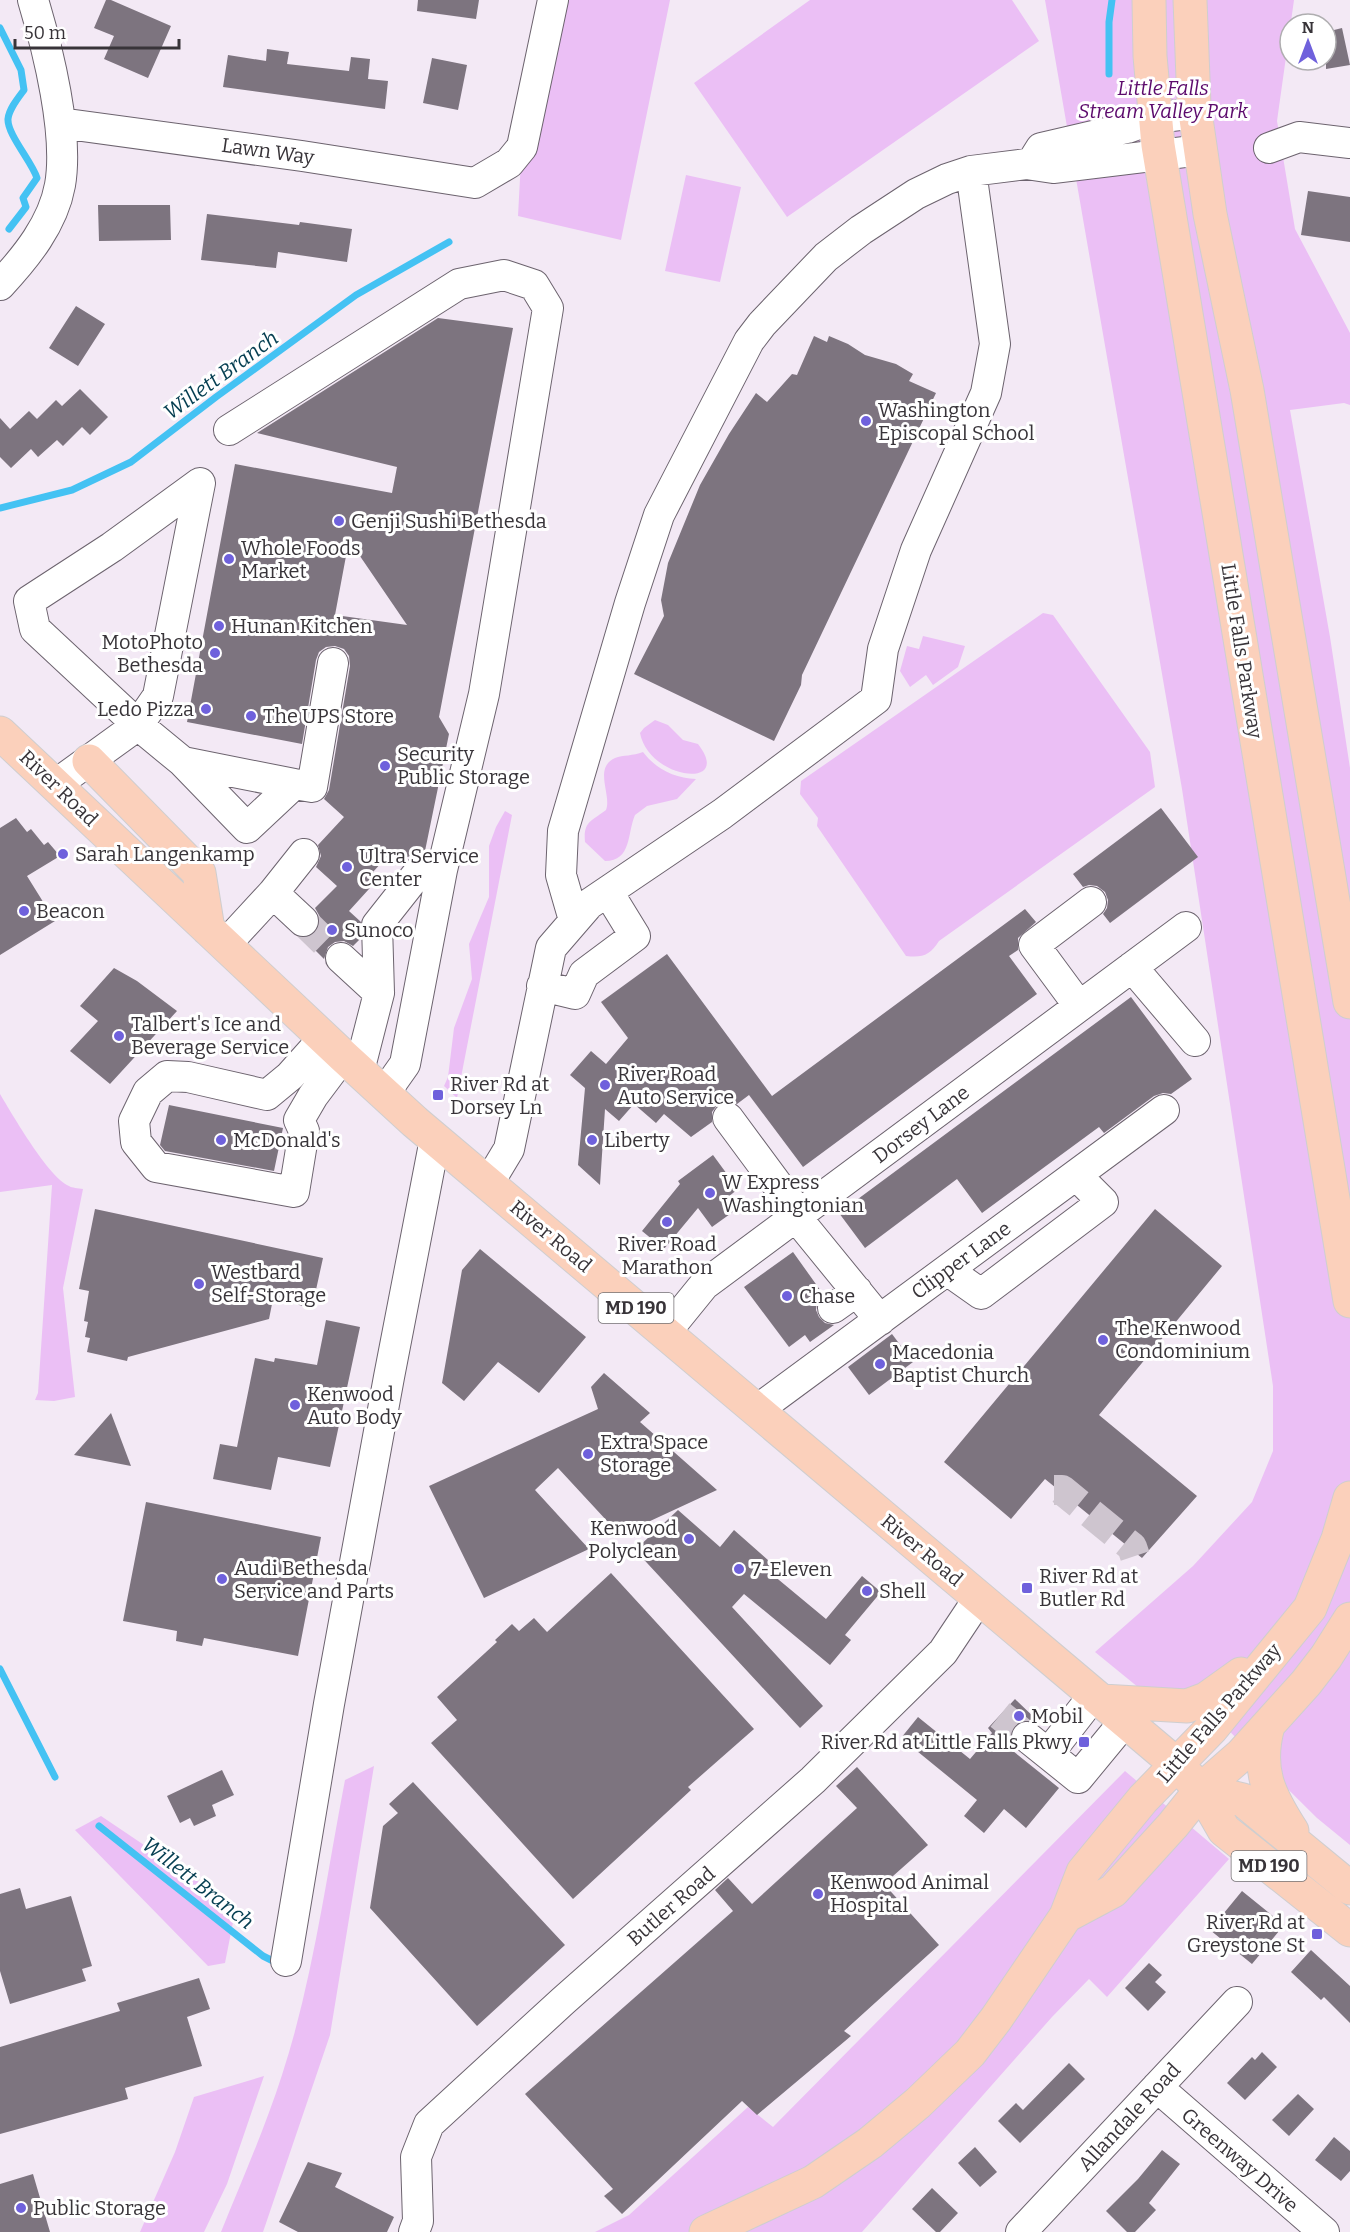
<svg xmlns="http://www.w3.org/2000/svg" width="1350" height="2232" font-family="Bitter,serif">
<rect width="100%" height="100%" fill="#f3e9f5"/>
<path fill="#ebbff5" d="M 560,0 L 670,0 L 621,240 L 518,216 L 521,160 Z
M 810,0 L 1012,0 L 1039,41 L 787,217 L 694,83 Z
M 1045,0 L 1294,0 L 1277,121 L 1295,229 L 1350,333 L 1350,405 L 1344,403 L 1290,410 L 1330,637 L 1350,768 L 1350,1845 L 1317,1818 L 1198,1700 L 1144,1692 L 1095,1652 L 1193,1566 L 1252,1502 L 1273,1451 L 1273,1386 L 1182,789 Z
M 686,175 L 741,187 L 720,282 L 665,271 Z
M 1043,613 L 1053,615 L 1150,752 L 1155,787 L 939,941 C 930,955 923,958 906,956 L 817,826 L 818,818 L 800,794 L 801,781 Z
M 923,636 L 965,646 L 958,667 L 933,685 L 926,675 L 910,687 L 900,671 L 907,646 L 919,649 Z
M 655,720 L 668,725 L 683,740 L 698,744 C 734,790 649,780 640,733 L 644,728 Z
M 643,752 C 656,769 674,778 696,779 L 677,799 L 647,806 L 635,815 C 627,833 632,861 605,861 L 585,842 C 583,821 592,821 606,810 C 612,795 593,768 615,758 C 623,755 633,756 643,752 Z
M 505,811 L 512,815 L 457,1098 L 444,1086 L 448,1077 L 454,1028 L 472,979 L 469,944 L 489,897 L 489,846 L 496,827 Z
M 0,1094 C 12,1114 49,1178 69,1186 C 72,1188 78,1188 83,1189 L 63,1288 L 75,1397 L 54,1401 L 35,1400 L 38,1393 L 52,1185 L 0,1192 Z
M 374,1766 L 330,2035 L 263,2232 L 221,2232 C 242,2180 265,2128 282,2075 C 313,1980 326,1878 345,1780 Z
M 1125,1771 L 1229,1859 L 1107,1997 L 1089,1979 L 1052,2017 L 862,2232 L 595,2232 L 629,2215 L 748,2107 L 773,2127 Z
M 101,1816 L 236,1907 L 225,1963 L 208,1966 L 75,1830 Z
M 264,2076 L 227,2184 L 204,2232 L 140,2232 L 175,2152 L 194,2097 Z"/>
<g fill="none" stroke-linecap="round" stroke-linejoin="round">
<path stroke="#44c2f3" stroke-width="7" d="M 0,28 L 21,70 L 24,90 C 18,98 9,109 8,119 C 7,134 32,162 37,178 L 23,198 L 26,207 L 9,229
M 1109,74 L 1109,22 L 1112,0
M 0,508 L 72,490 L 131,462 L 216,397 L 356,295 L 449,242
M 0,1669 L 55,1777
M 99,1826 L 263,1956 L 277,1963"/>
</g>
<path fill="#7d747f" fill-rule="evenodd" d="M 106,0 L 111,0 L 171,26 L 148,78 L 104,59 L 114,36 L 94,28 Z
M 418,0 L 479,0 L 476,19 L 417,11 Z
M 1342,28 L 1350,65 L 1326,69 L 1326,32 Z
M 267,49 L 289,52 L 287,64 L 349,71 L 351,57 L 370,59 L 368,79 L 388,81 L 385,109 L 223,87 L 228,55 L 266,61 Z
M 432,58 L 467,65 L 458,110 L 423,103 Z
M 1308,191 L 1350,197 L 1350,242 L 1301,235 Z
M 98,205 L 170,205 L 171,240 L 99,241 Z
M 207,214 L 299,225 L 300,222 L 352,229 L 347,262 L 278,252 L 276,268 L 201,260 Z
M 76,306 L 105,324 L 78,366 L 49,348 Z
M 438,318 L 513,328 L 439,717 L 449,734 L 425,851 L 416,852 L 408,857 L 391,852 L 373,872 L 379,878 L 349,911 L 361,922 L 360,939 L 353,946 L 344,941 L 335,942 L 328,947 L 324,959 L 303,938 L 309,937 L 316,932 L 320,925 L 320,917 L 315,908 L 337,886 L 316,867 L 321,856 L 318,845 L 344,817 L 324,799 L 329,790 L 350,666 L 349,656 L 344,649 L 335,646 L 326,647 L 319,652 L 316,660 L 302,744 L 187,722 L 235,464 L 392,493 L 397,467 L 257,433 ZM 349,540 L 407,625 L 335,615 Z
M 814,336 L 827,342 L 829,336 L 848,344 L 865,355 L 896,364 L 913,374 L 909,381 L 936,393 L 802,675 L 801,685 L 774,741 L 634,674 L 664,616 L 661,600 L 668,563 L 700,485 L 729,434 L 756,393 L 767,402 L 792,374 L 797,375 Z
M 80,389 L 108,417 L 90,435 L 82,427 L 63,446 L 57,440 L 38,457 L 31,449 L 11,468 L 0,457 L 0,418 L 10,429 L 29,411 L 37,419 L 56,400 L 62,406 Z
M 1161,808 L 1198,857 L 1110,923 L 1103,914 L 1107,908 L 1108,900 L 1105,892 L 1097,886 L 1089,885 L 1083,887 L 1073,874 Z
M 16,818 L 27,832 L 31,829 L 44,845 L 48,842 L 60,856 L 27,876 L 55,921 L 0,955 L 0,828 Z
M 1025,909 L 1036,922 L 1018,938 L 1018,950 L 1009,956 L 1037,994 L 803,1167 L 749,1095 L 737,1104 L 727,1101 L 718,1104 L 712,1112 L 712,1122 L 691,1137 L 664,1114 L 656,1123 L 634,1104 L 619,1121 L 605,1109 L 600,1185 L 578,1165 L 585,1088 L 570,1075 L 591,1051 L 606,1064 L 628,1038 L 601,1002 L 667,954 L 772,1096 Z
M 114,968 L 137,981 L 177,1011 L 110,1084 L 70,1051 L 98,1021 L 80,1006 Z
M 1131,997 L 1192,1079 L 1171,1094 L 1163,1093 L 1154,1096 L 1104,1133 L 1099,1127 L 982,1213 L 957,1179 L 865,1248 L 839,1213 Z
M 169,1105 L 283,1128 L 274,1171 L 165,1151 L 160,1145 Z
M 713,1155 L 738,1189 L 728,1197 L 737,1209 L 712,1227 L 698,1208 L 664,1249 L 642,1231 L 680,1184 L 678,1181 Z
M 95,1209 L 323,1258 L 312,1308 L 273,1299 L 269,1319 L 128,1357 L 127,1361 L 87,1352 L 90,1338 L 85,1337 L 88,1322 L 84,1321 L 89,1291 L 79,1289 Z
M 1155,1209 L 1222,1266 L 1099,1415 L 1197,1496 L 1142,1558 L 1045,1479 L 1011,1519 L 944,1462 Z
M 480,1249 L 586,1337 L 539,1393 L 498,1362 L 464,1401 L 442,1383 L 462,1270 Z
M 793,1252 L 823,1294 L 817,1301 L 816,1310 L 819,1317 L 825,1323 L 834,1325 L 810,1342 L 805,1335 L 789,1347 L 744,1287 Z
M 326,1320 L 360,1327 L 330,1467 L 278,1457 L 271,1490 L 213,1479 L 220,1444 L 237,1447 L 255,1358 L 274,1362 L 275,1358 L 317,1365 Z
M 892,1334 L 913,1362 L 869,1395 L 848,1367 Z
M 604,1373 L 650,1413 L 640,1422 L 717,1490 L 620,1535 L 558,1468 L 535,1490 L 589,1549 L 484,1598 L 429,1486 L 598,1409 L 591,1387 Z
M 111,1413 L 131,1466 L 74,1455 Z
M 146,1502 L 321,1537 L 298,1656 L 204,1638 L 202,1646 L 176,1641 L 177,1631 L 123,1621 Z
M 678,1510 L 720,1547 L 734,1530 L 778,1569 L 773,1575 L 826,1619 L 862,1576 L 881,1592 L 845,1635 L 851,1640 L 830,1665 L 744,1594 L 732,1607 L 823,1706 L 800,1728 L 635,1550 Z
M 611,1573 L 754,1729 L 688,1787 L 691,1790 L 573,1899 L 431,1743 L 457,1720 L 437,1697 L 497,1642 L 495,1640 L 512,1624 L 519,1631 L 534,1618 L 547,1632 Z
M 1015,1699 L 1040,1723 L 1029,1720 L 1020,1721 L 1014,1726 L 1010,1735 L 1011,1743 L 1015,1749 L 1013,1751 L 1059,1788 L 1026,1828 L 1004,1809 L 984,1833 L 964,1816 L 977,1800 L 901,1738 L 918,1717 L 970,1759 L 992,1733 L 988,1728 Z
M 857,1767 L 928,1845 L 884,1884 L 939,1945 L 844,2031 L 851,2036 L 757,2115 L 742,2101 L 622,2214 L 604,2196 L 613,2189 L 525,2094 L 733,1911 L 715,1890 L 728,1878 L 752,1904 L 857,1808 L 836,1786 Z
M 222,1770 L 234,1795 L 212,1805 L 216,1816 L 194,1826 L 190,1818 L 180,1823 L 167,1796 Z
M 413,1782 L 565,1945 L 477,2026 L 370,1908 L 383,1826 L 398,1813 L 389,1804 Z
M 20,1888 L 26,1909 L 71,1896 L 92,1966 L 82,1969 L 86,1981 L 10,2004 L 0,1971 L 0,1894 Z
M 1242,1891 L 1284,1925 L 1252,1964 L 1210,1930 Z
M 1311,1950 L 1350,1986 L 1350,2023 L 1324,1997 L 1321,2000 L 1291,1972 Z
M 1149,1963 L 1162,1975 L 1155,1982 L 1166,1992 L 1148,2011 L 1125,1988 Z
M 199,1978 L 210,2009 L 187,2017 L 202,2066 L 125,2088 L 128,2099 L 0,2134 L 0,2047 L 120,2011 L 117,2003 Z
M 1262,2052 L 1277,2067 L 1245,2100 L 1227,2083 L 1252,2057 L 1255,2060 Z
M 1069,2063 L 1085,2079 L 1020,2143 L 998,2121 L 1016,2103 L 1023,2110 Z
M 1298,2094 L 1314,2109 L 1289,2136 L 1272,2120 Z
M 1334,2137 L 1350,2151 L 1350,2171 L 1341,2181 L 1315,2160 Z
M 975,2147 L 997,2172 L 980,2187 L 958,2163 Z
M 1162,2150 L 1180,2164 L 1149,2203 L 1156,2210 L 1135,2232 L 1127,2232 L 1106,2211 L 1138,2179 Z
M 308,2162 L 342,2173 L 335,2187 L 394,2217 L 387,2232 L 298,2232 L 279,2222 Z
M 33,2174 L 50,2232 L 0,2232 L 0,2184 Z
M 932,2188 L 958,2213 L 940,2232 L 936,2232 L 912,2209 Z"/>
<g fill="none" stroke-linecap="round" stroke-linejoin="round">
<path stroke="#cec5cf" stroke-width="30" stroke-dasharray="30 15" stroke-linecap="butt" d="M 303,921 L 341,958
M 1054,1490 L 1062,1490 L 1132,1547 L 1135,1556
M 1000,1715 L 1027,1737"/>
<defs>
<path id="minor" d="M 60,123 L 302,156 L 475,183 L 509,163 L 522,147 L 553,0
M 1269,148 L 1299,137 L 1350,143
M 1031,164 L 1041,148 L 1127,128 L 1155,118 L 1196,113
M 0,285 C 26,257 53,224 60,185 C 69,134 48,50 33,0
M 229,430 L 459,284 L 504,275 L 534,285 L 548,308 L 484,694 L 442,870 L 405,1064 L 393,1081 L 386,1096
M 200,483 L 158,696 L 138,725 L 35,629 L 29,601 L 112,547 Z
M 183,762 L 294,784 L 247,828 Z
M 294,784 L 312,787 L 333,663
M 55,785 L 138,725 L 183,762
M 273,893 L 304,854
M 574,920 L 561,875 L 563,831 L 630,603 L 659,515 L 749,341 L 762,324 L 826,257 L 861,230 L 916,194 L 947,179 L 971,171 L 1026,164 L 1053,168 L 1201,150
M 225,945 L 273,893 L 303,921
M 341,958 L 379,993 L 359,1071
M 1132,967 L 1195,1041
M 542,986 L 575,994 L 584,974 L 635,936 L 608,892
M 379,993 L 377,925 L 422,868 L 442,870
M 1079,1006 L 1034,945 L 1091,902
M 324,1038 L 290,1076 L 267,1095 L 188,1077 L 167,1076 L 148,1092 L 134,1121 L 136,1142 L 156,1167 L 294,1192 L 304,1131 L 299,1120 L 313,1096 L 343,1056
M 728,1118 L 799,1214
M 488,1184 L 509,1149 L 551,948 L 589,904 L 722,814 L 876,699 L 883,649 L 916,550 L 986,393 L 995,344 L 971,171
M 796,1217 L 880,1320
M 947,1270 L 981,1294 L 1103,1202 L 1076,1175
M 833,1308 L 857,1291
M 665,1333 L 704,1285 L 1186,927
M 757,1410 L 1164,1110
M 1027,1737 L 1078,1778 L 1125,1721
M 1048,1754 L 1094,1695
M 286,1961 L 329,1704 L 389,1377 L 435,1139
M 1157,2087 L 1324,2232
M 414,2232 L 418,2221 L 416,2157 L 429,2124 L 563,2001 L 813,1780 L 943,1652 L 979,1598
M 1021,2232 L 1237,2002"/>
<path id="major" d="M 1149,0 L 1150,56 L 1158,145 L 1350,1301
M 1190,0 L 1194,105 L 1210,214 L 1247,390 L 1350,1002
M 0,733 L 343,1056 L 415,1122 L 1176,1764 L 1201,1790 L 1224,1830 L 1350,1930
M 89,761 L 199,873 L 208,929
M 1102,1701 L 1187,1706 L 1206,1699 L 1241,1674
M 1268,1726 C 1256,1770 1269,1795 1292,1831
M 1201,1790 L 1243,1800 L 1350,1888
M 1066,1916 L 1113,1891 L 1173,1825 L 1201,1790 L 1241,1755 L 1306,1683 L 1326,1657 L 1350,1619
M 706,2232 L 813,2182 L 870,2143 L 918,2103 L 970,2053 L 996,2019 L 1066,1916 L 1083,1872 L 1143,1799 L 1212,1728 L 1310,1608 L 1338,1539 L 1350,1498"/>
</defs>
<use href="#minor" stroke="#6c636e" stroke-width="32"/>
<use href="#major" stroke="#cfcecf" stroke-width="35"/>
<use href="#minor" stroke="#fff" stroke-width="30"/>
<use href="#major" stroke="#fbd0bb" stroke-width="33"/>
</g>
<g fill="#6f61dc" stroke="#fff" stroke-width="2">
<circle cx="866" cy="421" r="6"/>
<circle cx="339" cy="521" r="6"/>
<circle cx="229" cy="559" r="6"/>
<circle cx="219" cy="626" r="6"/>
<circle cx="215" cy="653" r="6"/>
<circle cx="206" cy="709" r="6"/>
<circle cx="251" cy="716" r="6"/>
<circle cx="385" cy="766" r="6"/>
<circle cx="63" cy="854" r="6"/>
<circle cx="347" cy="867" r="6"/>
<circle cx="24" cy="911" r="6"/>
<circle cx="332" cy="930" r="6"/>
<circle cx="119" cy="1036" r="6"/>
<circle cx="605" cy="1085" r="6"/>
<rect x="432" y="1089" width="12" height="12" rx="3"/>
<circle cx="221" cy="1140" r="6"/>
<circle cx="592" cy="1140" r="6"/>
<circle cx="710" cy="1193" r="6"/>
<circle cx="667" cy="1222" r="6"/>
<circle cx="199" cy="1284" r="6"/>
<circle cx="787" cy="1296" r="6"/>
<circle cx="1103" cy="1340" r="6"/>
<circle cx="880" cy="1364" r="6"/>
<circle cx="295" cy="1405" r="6"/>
<circle cx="588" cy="1454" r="6"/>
<circle cx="689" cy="1539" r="6"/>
<circle cx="739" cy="1569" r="6"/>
<circle cx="222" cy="1579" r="6"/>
<rect x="1021" y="1582" width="12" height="12" rx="3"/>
<circle cx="867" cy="1591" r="6"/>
<circle cx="1019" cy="1716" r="6"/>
<rect x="1078" y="1736" width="12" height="12" rx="3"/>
<circle cx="818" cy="1894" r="6"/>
<rect x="1311" y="1928" width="12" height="12" rx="3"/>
<circle cx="21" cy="2208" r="6"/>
</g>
<g text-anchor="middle" stroke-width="6" stroke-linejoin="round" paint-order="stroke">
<g fill="#fff" stroke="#747174" stroke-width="1.5">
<rect x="598.5" y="1293" width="75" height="30" rx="4.5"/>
<rect x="1231.5" y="1851" width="75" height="30" rx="4.5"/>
</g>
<g font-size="18" font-weight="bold" fill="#383439">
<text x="636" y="1314">MD 190</text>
<text x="1269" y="1872">MD 190</text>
</g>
<g font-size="20" font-style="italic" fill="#5c0a6c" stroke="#fff">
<text x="1163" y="95">Little Falls<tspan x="1163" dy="23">Stream Valley Park</tspan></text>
</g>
<g font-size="20" fill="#383439" stroke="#fff">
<text transform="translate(268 151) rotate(8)" y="7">Lawn Way</text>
<text transform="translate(1242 651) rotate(81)" y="7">Little Falls Parkway</text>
<text transform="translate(59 788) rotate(44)" y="7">River Road</text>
<text transform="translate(921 1124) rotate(-37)" y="7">Dorsey Lane</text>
<text transform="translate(551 1236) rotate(40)" y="7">River Road</text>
<text transform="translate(961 1260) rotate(-36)" y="7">Clipper Lane</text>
<text transform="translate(922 1550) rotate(40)" y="7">River Road</text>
<text transform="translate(1219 1713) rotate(-49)" y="7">Little Falls Parkway</text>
<text transform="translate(671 1906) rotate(-41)" y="7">Butler Road</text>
<text transform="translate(1129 2117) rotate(-47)" y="7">Allandale Road</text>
<text transform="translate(1240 2160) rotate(41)" y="7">Greenway Drive</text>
</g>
<g font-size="20" fill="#383439" stroke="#fff" text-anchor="start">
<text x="878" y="417">Washington<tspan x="878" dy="23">Episcopal School</tspan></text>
<text x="351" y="528">Genji Sushi Bethesda</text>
<text x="241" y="555">Whole Foods<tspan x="241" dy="23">Market</tspan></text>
<text x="231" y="633">Hunan Kitchen</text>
<text x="203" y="649" text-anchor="end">MotoPhoto<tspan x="203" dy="23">Bethesda</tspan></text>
<text x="194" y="716" text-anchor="end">Ledo Pizza</text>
<text x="263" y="723">The UPS Store</text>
<text x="397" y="761">Security<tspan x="397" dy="23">Public Storage</tspan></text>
<text x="75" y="861">Sarah Langenkamp</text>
<text x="359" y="863">Ultra Service<tspan x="359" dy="23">Center</tspan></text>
<text x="36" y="918">Beacon</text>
<text x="344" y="937">Sunoco</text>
<text x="131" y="1031">Talbert's Ice and<tspan x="131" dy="23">Beverage Service</tspan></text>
<text x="617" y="1081">River Road<tspan x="617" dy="23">Auto Service</tspan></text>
<text x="450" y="1091">River Rd at<tspan x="450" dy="23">Dorsey Ln</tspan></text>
<text x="233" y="1147">McDonald's</text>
<text x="604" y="1147">Liberty</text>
<text x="722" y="1189">W Express<tspan x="722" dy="23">Washingtonian</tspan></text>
<text x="667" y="1251" text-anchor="middle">River Road<tspan x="667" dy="23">Marathon</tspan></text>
<text x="211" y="1279">Westbard<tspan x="211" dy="23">Self-Storage</tspan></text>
<text x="799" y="1303">Chase</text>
<text x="1115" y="1335">The Kenwood<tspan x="1115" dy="23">Condominium</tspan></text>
<text x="892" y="1359">Macedonia<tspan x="892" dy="23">Baptist Church</tspan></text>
<text x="307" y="1401">Kenwood<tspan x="307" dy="23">Auto Body</tspan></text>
<text x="600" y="1449">Extra Space<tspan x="600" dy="23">Storage</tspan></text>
<text x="677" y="1535" text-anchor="end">Kenwood<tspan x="677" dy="23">Polyclean</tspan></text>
<text x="234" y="1575">Audi Bethesda<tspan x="234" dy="23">Service and Parts</tspan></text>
<text x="751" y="1576">7-Eleven</text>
<text x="1039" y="1583">River Rd at<tspan x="1039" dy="23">Butler Rd</tspan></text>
<text x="879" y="1598">Shell</text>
<text x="1031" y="1723">Mobil</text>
<text x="1072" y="1749" text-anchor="end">River Rd at Little Falls Pkwy</text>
<text x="830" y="1889">Kenwood Animal<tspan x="830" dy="23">Hospital</tspan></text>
<text x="1305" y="1929" text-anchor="end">River Rd at<tspan x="1305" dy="23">Greystone St</tspan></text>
<text x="33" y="2215">Public Storage</text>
</g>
<g font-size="21" font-style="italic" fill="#053e51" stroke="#fff">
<text transform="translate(221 375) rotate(-36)" y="7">Willett Branch</text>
<text transform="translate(198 1883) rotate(38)" y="7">Willett Branch</text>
</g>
</g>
<g transform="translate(1308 42)"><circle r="28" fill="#ffffff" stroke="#afaeb0" stroke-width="1.5"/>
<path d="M0-4.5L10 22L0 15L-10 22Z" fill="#6f61dc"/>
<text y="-9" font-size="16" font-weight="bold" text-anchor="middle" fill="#383439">N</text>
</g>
<path d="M15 39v9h164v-9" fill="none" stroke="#383439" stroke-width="3"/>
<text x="24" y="39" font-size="18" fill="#383439" stroke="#ffffff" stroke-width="4.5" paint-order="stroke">50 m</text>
</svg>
